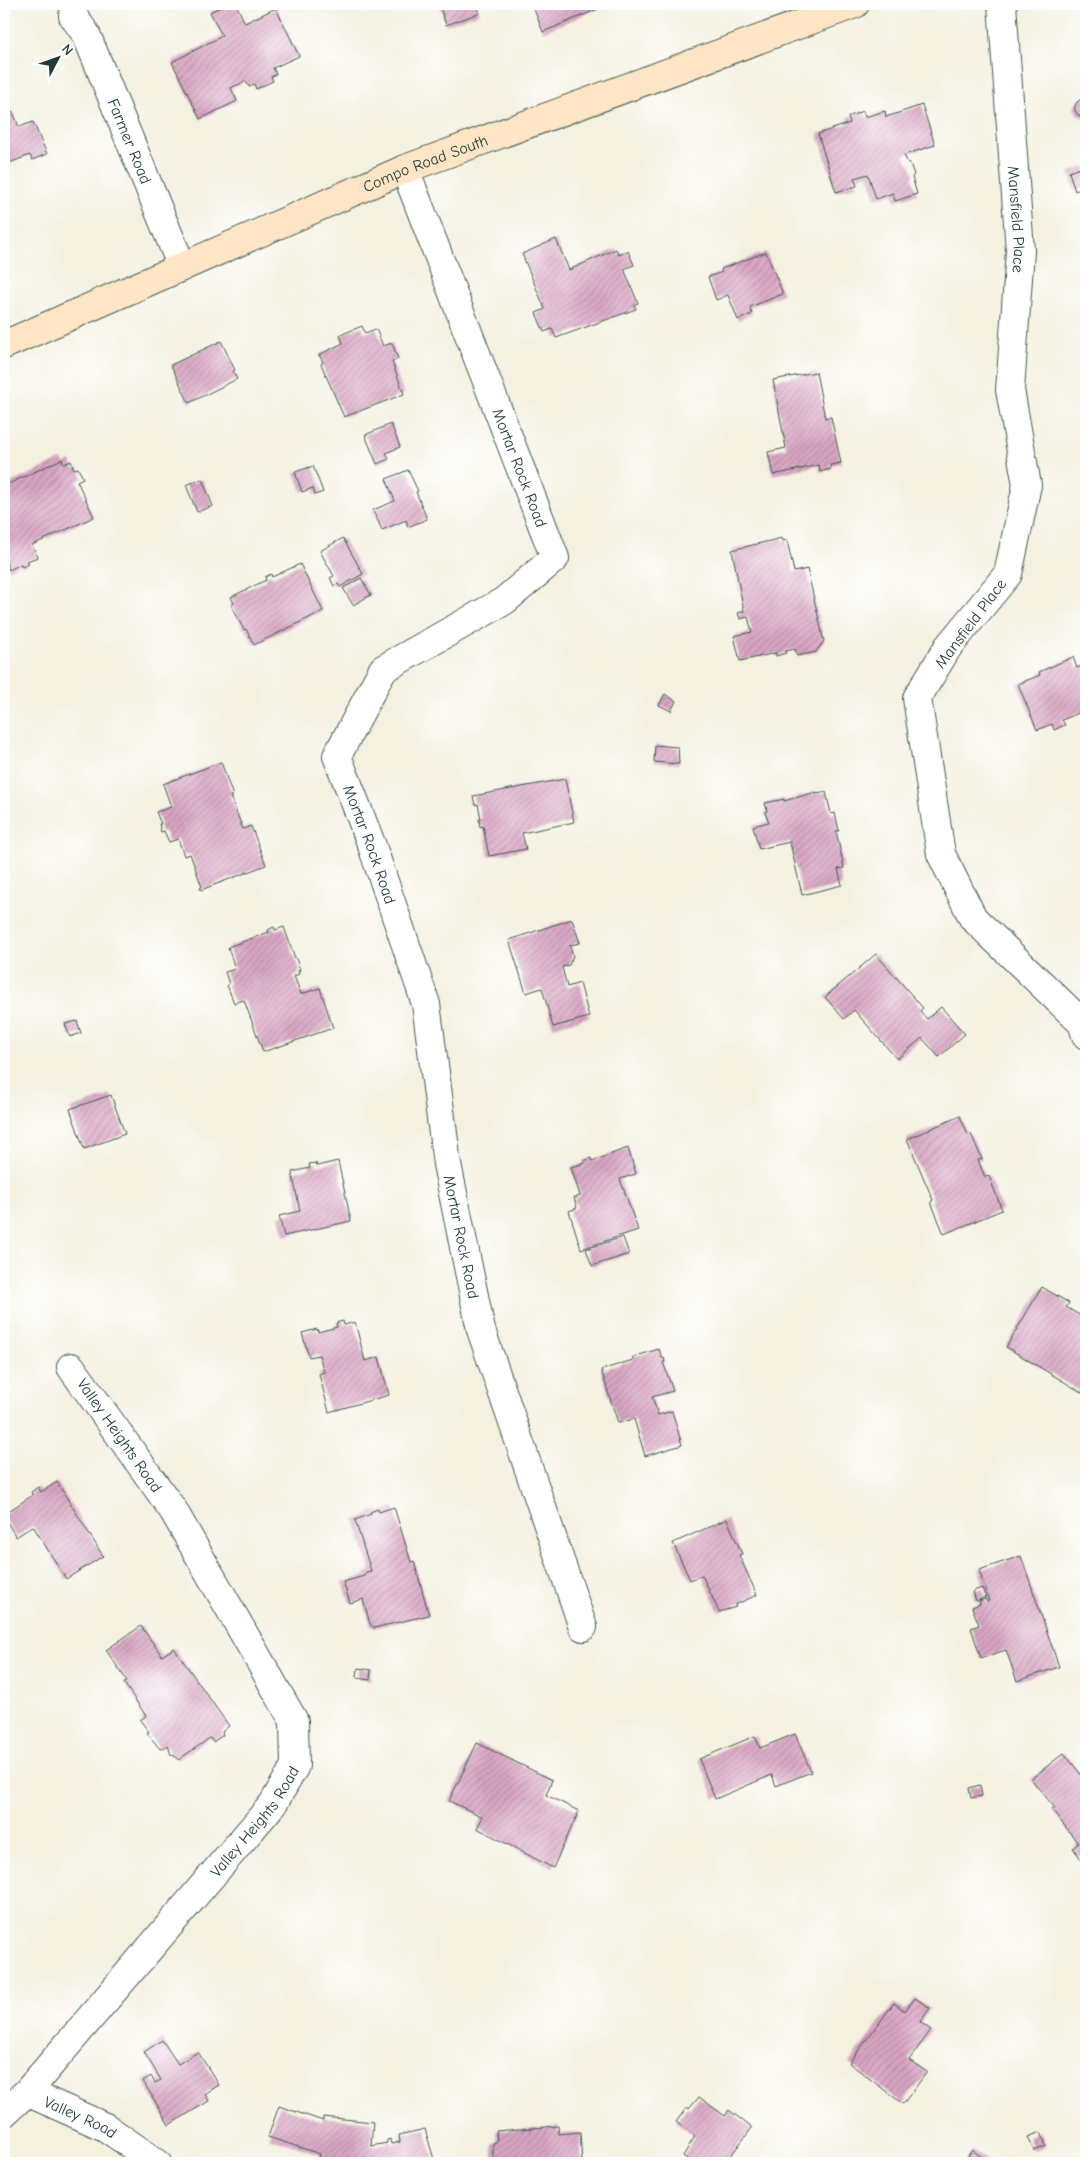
<svg xmlns="http://www.w3.org/2000/svg" width="1090" height="2167" font-family="'Comic Neue',sans-serif">
<defs>
<pattern id="building-hatch" width="6" height="6" patternUnits="userSpaceOnUse" patternTransform="scale(1.25)"><rect width="6" height="6" fill="#daa5c4"/><path d="M-1 1l2-2M0 6l6-6M5 7l2-2" fill="none" stroke="#b088a0"/></pattern>
</defs>
<rect width="100%" height="100%" fill="#fff"/>
<filter id="ink" filterUnits="userSpaceOnUse"><feTurbulence type="fractalNoise" baseFrequency=".02" numOctaves="2"/><feDisplacementMap in="SourceGraphic" scale="10" xChannelSelector="R" yChannelSelector="G"/><feConvolveMatrix kernelMatrix="1 2 1 2 8 2 1 2 1" color-interpolation-filters="sRGB"/></filter>
<filter id="wash" filterUnits="userSpaceOnUse"><feTurbulence type="fractalNoise" baseFrequency=".0096" numOctaves="4" result="noise"/><feDisplacementMap in="SourceGraphic" scale="20" xChannelSelector="R" yChannelSelector="G"/><feGaussianBlur stdDeviation="1.12" result="paint"/><feColorMatrix in="noise" values="0 0 0 0 0 0 0 0 0 0 0 0 0 0 0 0 0 1.4 0 .05"/><feComposite in="paint" operator="in"/></filter>
<g filter="url(#wash)">
<rect width="100%" height="100%" fill="#f4f1e0"/>
<g id="blocks">
<path fill="url(#building-hatch)" d="M 227,4 L 236,4 L 245,23 L 276,8 L 299,56 L 273,68 L 276,74 L 271,77 L 273,81 L 256,89 L 254,84 L 249,87 L 246,81 L 231,88 L 237,101 L 200,119 L 172,62 L 222,36 L 210,12 Z
M 439,4 L 476,4 L 480,13 L 446,25 Z
M 532,4 L 596,4 L 598,9 L 543,32 Z
M 1083,98 L 1086,99 L 1086,121 L 1085,117 L 1082,118 L 1077,114 L 1074,108 L 1077,102 Z
M 922,105 L 935,145 L 904,155 L 908,163 L 910,163 L 914,175 L 912,177 L 917,194 L 895,201 L 893,193 L 876,199 L 868,174 L 854,178 L 857,186 L 836,192 L 818,134 L 850,123 L 848,117 L 863,111 L 865,117 L 885,111 L 886,117 Z
M 13,112 L 19,127 L 33,122 L 47,154 L 32,160 L 30,155 L 4,165 L 4,116 Z
M 1086,166 L 1086,187 L 1075,191 L 1069,172 Z
M 556,239 L 569,270 L 616,249 L 619,255 L 628,251 L 634,265 L 624,269 L 638,303 L 634,305 L 636,309 L 556,338 L 552,329 L 544,332 L 536,313 L 545,309 L 522,254 Z
M 766,252 L 783,294 L 750,307 L 752,314 L 738,320 L 728,295 L 716,300 L 708,277 L 722,272 L 721,269 Z
M 362,326 L 365,333 L 376,329 L 383,346 L 392,343 L 398,359 L 392,362 L 404,394 L 344,417 L 321,364 L 323,362 L 319,355 L 343,343 L 340,335 Z
M 221,341 L 235,370 L 233,371 L 237,379 L 189,403 L 171,365 Z
M 816,372 L 825,418 L 831,417 L 841,463 L 830,465 L 831,469 L 820,472 L 819,465 L 773,475 L 768,452 L 786,448 L 773,380 Z
M 391,424 L 400,447 L 386,453 L 389,459 L 377,464 L 365,435 Z
M 62,459 L 64,464 L 71,461 L 74,469 L 78,468 L 83,478 L 77,481 L 94,517 L 32,545 L 38,557 L 27,561 L 29,564 L 22,567 L 21,564 L 9,570 L 4,557 L 4,486 Z
M 313,466 L 323,492 L 315,495 L 313,488 L 302,492 L 295,472 Z
M 408,470 L 418,491 L 416,492 L 427,519 L 408,527 L 406,520 L 382,530 L 373,510 L 395,501 L 386,479 Z
M 202,479 L 213,506 L 197,512 L 186,485 Z
M 343,538 L 363,574 L 340,587 L 338,584 L 334,586 L 330,578 L 334,576 L 320,551 Z
M 782,538 L 783,541 L 787,540 L 794,572 L 807,569 L 824,641 L 816,652 L 797,656 L 795,649 L 785,651 L 786,653 L 776,656 L 776,653 L 740,661 L 734,636 L 752,632 L 748,617 L 740,619 L 738,613 L 744,611 L 732,550 Z
M 300,564 L 323,611 L 254,645 L 246,629 L 244,630 L 231,605 L 234,603 L 231,597 L 266,580 L 265,577 L 271,574 L 272,577 Z
M 361,578 L 371,595 L 353,605 L 343,588 Z
M 1073,657 L 1077,668 L 1086,664 L 1086,710 L 1062,720 L 1065,725 L 1054,730 L 1052,724 L 1037,730 L 1018,684 L 1040,675 L 1039,672 Z
M 665,694 L 676,701 L 671,711 L 659,705 Z
M 655,745 L 678,747 L 679,764 L 654,762 Z
M 221,762 L 233,796 L 230,796 L 243,829 L 251,826 L 266,865 L 201,890 L 200,888 L 202,887 L 190,854 L 184,856 L 178,839 L 169,842 L 164,831 L 161,832 L 159,824 L 161,824 L 156,812 L 171,807 L 163,784 Z
M 565,779 L 574,822 L 522,833 L 526,849 L 489,856 L 483,826 L 480,827 L 479,819 L 481,819 L 478,804 L 475,805 L 473,796 Z
M 816,792 L 816,794 L 826,792 L 831,814 L 835,813 L 839,831 L 836,831 L 844,868 L 838,869 L 842,885 L 802,895 L 790,842 L 759,849 L 753,826 L 769,822 L 765,813 L 767,810 L 765,803 L 784,799 L 784,801 Z
M 572,919 L 580,943 L 570,945 L 573,956 L 569,965 L 562,967 L 567,987 L 580,983 L 589,1017 L 553,1027 L 542,988 L 526,993 L 509,940 Z
M 274,927 L 275,930 L 284,927 L 295,958 L 296,958 L 300,970 L 298,971 L 299,974 L 294,976 L 301,994 L 320,988 L 333,1028 L 263,1052 L 244,1000 L 234,1003 L 227,985 L 229,984 L 225,972 L 235,969 L 228,947 L 269,932 L 268,930 Z
M 876,954 L 923,1008 L 920,1011 L 927,1019 L 941,1007 L 965,1034 L 939,1057 L 922,1038 L 897,1059 L 854,1010 L 844,1019 L 825,997 Z
M 77,1021 L 81,1033 L 70,1037 L 65,1024 Z
M 111,1095 L 125,1134 L 84,1149 L 70,1109 Z
M 960,1116 L 968,1135 L 971,1134 L 982,1159 L 978,1160 L 985,1177 L 989,1176 L 1002,1210 L 944,1234 L 931,1202 L 933,1200 L 907,1139 Z
M 628,1148 L 636,1174 L 620,1179 L 638,1230 L 581,1249 L 569,1211 L 577,1208 L 574,1198 L 580,1196 L 571,1167 L 585,1163 L 583,1161 L 591,1158 L 592,1161 Z
M 338,1161 L 351,1221 L 284,1236 L 279,1216 L 300,1211 L 292,1172 L 310,1168 L 309,1164 L 316,1163 L 317,1166 Z
M 623,1237 L 629,1254 L 592,1266 L 586,1249 Z
M 1042,1287 L 1069,1303 L 1066,1307 L 1086,1319 L 1086,1395 L 1006,1347 Z
M 343,1321 L 344,1325 L 355,1322 L 365,1361 L 379,1357 L 389,1395 L 329,1412 L 319,1374 L 324,1372 L 319,1355 L 309,1357 L 302,1333 L 317,1329 L 318,1332 L 337,1327 L 336,1323 Z
M 659,1349 L 662,1358 L 664,1358 L 665,1362 L 663,1362 L 673,1391 L 652,1397 L 658,1415 L 672,1411 L 682,1445 L 645,1456 L 634,1419 L 618,1423 L 601,1370 L 633,1360 L 633,1357 Z
M 57,1482 L 103,1556 L 66,1579 L 33,1526 L 16,1537 L 4,1517 L 4,1514 L 33,1495 L 31,1492 L 38,1487 L 41,1492 Z
M 394,1507 L 411,1562 L 414,1561 L 429,1615 L 374,1628 L 370,1624 L 363,1599 L 350,1603 L 343,1582 L 364,1576 L 366,1572 L 371,1571 L 355,1520 L 371,1514 L 370,1512 L 378,1509 L 379,1512 Z
M 727,1519 L 742,1554 L 739,1555 L 757,1595 L 735,1605 L 736,1607 L 719,1612 L 702,1575 L 690,1580 L 673,1543 Z
M 1021,1556 L 1059,1667 L 1017,1681 L 1006,1650 L 981,1658 L 971,1628 L 979,1625 L 972,1607 L 980,1604 L 979,1601 L 986,1599 L 987,1602 L 989,1601 L 979,1570 Z
M 982,1588 L 986,1597 L 976,1601 L 973,1591 Z
M 141,1626 L 162,1656 L 174,1648 L 229,1726 L 222,1732 L 223,1735 L 213,1742 L 210,1738 L 178,1760 L 175,1756 L 171,1755 L 168,1745 L 160,1749 L 147,1733 L 149,1732 L 140,1720 L 146,1716 L 124,1683 L 127,1681 L 106,1650 Z
M 358,1668 L 371,1670 L 370,1680 L 357,1678 Z
M 795,1734 L 811,1772 L 776,1786 L 772,1775 L 715,1799 L 699,1759 L 755,1736 L 760,1748 Z
M 477,1743 L 552,1780 L 546,1795 L 579,1811 L 553,1868 L 477,1828 L 483,1817 L 449,1801 Z
M 1064,1753 L 1086,1781 L 1086,1866 L 1073,1848 L 1078,1843 L 1052,1810 L 1055,1808 L 1031,1779 Z
M 980,1785 L 982,1796 L 971,1798 L 969,1788 Z
M 915,1998 L 930,2008 L 920,2022 L 931,2030 L 909,2060 L 927,2072 L 903,2104 L 849,2063 L 894,2003 L 905,2011 Z
M 162,2040 L 178,2064 L 198,2052 L 219,2085 L 205,2094 L 209,2101 L 169,2125 L 143,2081 L 151,2076 L 155,2083 L 161,2080 L 144,2052 Z
M 699,2097 L 725,2116 L 729,2110 L 752,2128 L 725,2163 L 693,2163 L 683,2156 L 695,2136 L 676,2122 L 687,2107 L 689,2109 Z
M 279,2106 L 323,2121 L 323,2117 L 373,2122 L 371,2146 L 387,2143 L 387,2140 L 390,2139 L 391,2144 L 400,2142 L 399,2135 L 425,2129 L 435,2163 L 319,2161 L 320,2154 L 268,2137 Z
M 558,2126 L 559,2134 L 580,2132 L 582,2163 L 510,2163 L 510,2161 L 505,2162 L 505,2163 L 493,2163 L 493,2143 L 497,2142 L 496,2131 Z
M 1041,2132 L 1046,2146 L 1034,2151 L 1028,2137 Z
M 972,2150 L 990,2163 L 963,2163 Z"/>
</g>
</g>
<g filter="url(#ink)">
<use href="#blocks" fill-opacity="0" stroke="#3f584e" stroke-width="1"/>
<g fill="none" stroke-linecap="round" stroke-linejoin="round">
<defs>
<g id="minor">
<path id="s1" d="M 1002,4 L 1020,251 L 1010,390 L 1027,485 L 1008,574 L 948,647 L 917,698 L 941,854 L 973,918 L 1082,1023 L 1086,1035"/>
<path id="s2" d="M 73,16 L 86,34 L 182,267"/>
<path id="s3" d="M 405,169 L 555,558 L 504,601 L 383,669 L 337,756 L 372,846 L 426,1004 L 447,1164 L 481,1330 L 583,1627"/>
<path id="s4" d="M 27,2092 L 105,2127 L 157,2163"/>
<path id="s5" d="M 4,2113 L 27,2092 L 273,1804 L 295,1766 L 294,1721 L 173,1510 L 71,1367"/>
</g>
<g id="secondary">
<path id="s6" d="M 4,345 L 405,169 L 855,4"/>
</g>
</defs>
<use href="#minor" stroke="#3f584e" stroke-width="30"/>
<use href="#secondary" stroke="#3f584e" stroke-width="30"/>
<use href="#minor" stroke="#fff" stroke-width="28"/>
<use href="#secondary" stroke="#fde5c5" stroke-width="28"/>
</g>
</g>
<g text-anchor="middle" stroke-width="4.5" stroke-linejoin="round" paint-order="stroke">
<g font-size="16" fill="#1f3d34" stroke="#fff">
<text dy="6" stroke="none"><textPath href="#s2" startOffset="138">Farmer Road</textPath></text>
<text dy="6" stroke="none"><textPath href="#s6" startOffset="459">Compo Road South</textPath></text>
<text dy="6" stroke="none"><textPath href="#s1" startOffset="216">Mansfield Place</textPath></text>
<text dy="6" stroke="none"><textPath href="#s3" startOffset="320">Mortar Rock Road</textPath></text>
<text transform="translate(970 623) rotate(-53)" y="6">Mansfield Place</text>
<text dy="6" stroke="none"><textPath href="#s3" startOffset="815">Mortar Rock Road</textPath></text>
<text dy="6" stroke="none"><textPath href="#s3" startOffset="1220">Mortar Rock Road</textPath></text>
<text transform="translate(120 1435) rotate(55)" y="6">Valley Heights Road</text>
<text dy="6" stroke="none"><textPath href="#s5" startOffset="385">Valley Heights Road</textPath></text>
<text dy="6" stroke="none"><textPath href="#s4" startOffset="59">Valley Road</textPath></text>
</g>
</g>
<rect width="1090" height="2167" fill="none" stroke="#fff" stroke-width="20"/>
<g transform="translate(58 58) rotate(49)" stroke="#ffffff" stroke-width="4" paint-order="stroke">
<path d="M0-4L9 19L0 12L-9 19Z" fill="#1f3d34"/>
<text y="-8" font-size="14" font-weight="bold" text-anchor="middle" fill="#1f3d34">N</text>
</g>
</svg>
